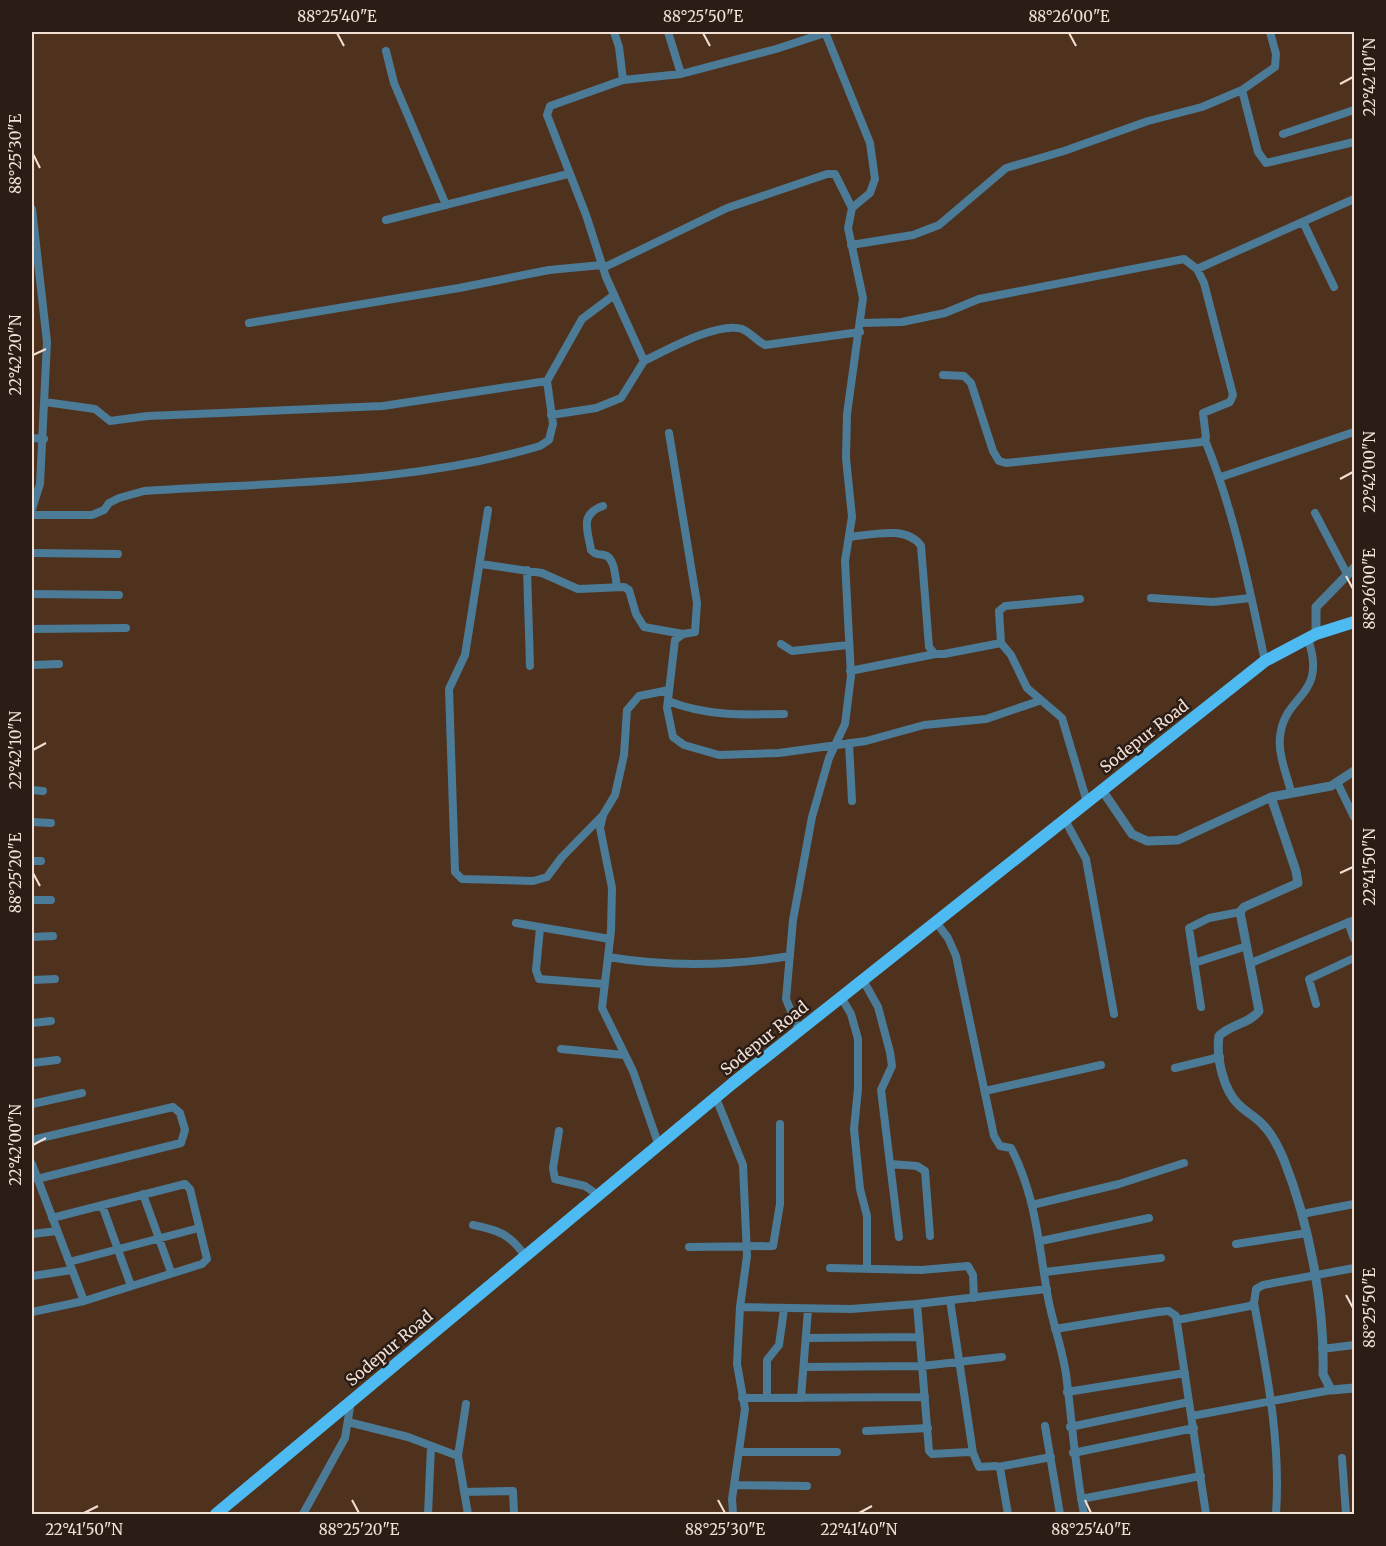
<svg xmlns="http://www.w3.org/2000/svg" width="1386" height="1546" font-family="Merriweather,serif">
<rect width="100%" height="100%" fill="#4f321e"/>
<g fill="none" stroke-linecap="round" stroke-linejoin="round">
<path stroke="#4b7b96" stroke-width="8" d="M 614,32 L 619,47 L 623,80
M 668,32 L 681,74
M 825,33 L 776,49 L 681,74 L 623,80 L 550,106 L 547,115 L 586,215 L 606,277 L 644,361 C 665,351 718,321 742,329 C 750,332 757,341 765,345 L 860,332
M 386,51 L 394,83 L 446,205
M 1242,90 L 1258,152 L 1266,163 L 1354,142
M 1283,134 L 1354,110
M 32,209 L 47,342 L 40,484 L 32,509
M 386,220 L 568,174
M 1303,222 L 1334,287
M 851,245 L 913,235 L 939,225 L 1006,168 L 1064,151 L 1148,121 L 1202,107 L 1242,90 L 1275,67 L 1276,54 L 1270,32
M 605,267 L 727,208 L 827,174 L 835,174 L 852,208
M 1197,269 L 1354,199
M 249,323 L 459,288 L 549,270 L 602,265
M 861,323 L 902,322 L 945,313 L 979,299 L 1184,259 L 1197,269 L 1204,283 L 1233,395 L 1230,402 L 1203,413 L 1206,438 L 1202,442 L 1006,463 L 999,461 L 993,451 L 971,383 L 964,376 L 943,375
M 45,402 L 95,409 L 110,421 L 148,416 L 383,406 L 547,381
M 551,415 L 596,408 L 621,398 L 644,361
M 669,433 L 697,603 L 695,632 L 683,634 L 675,640 L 667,708 L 673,737 L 684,745 L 719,755 L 779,753 L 866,741 L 924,725 L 986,719 L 1039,701
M 32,438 L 44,439
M 1205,440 C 1234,511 1249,586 1265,661
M 1221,477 L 1354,432
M 603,506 C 580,514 587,528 591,550 C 596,555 597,554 604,555 C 615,557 615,577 617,586
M 488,510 L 465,655 L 449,689 L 455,872 L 462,879 L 533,881 L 547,877 L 562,857 L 603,815
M 1315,513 L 1347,574
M 32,515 L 92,515 L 104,510 L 109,503 L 119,498 L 144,491 C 278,482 411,484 540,446 L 549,440 L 553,424 L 547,381 L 582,319 L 614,295
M 849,537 C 871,535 907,525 921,546 L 929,647 L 935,654 L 944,654 L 1001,643 L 1011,655 L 1027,688 L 1062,718 L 1087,802
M 32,553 L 118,554
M 481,564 L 542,573 L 578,589 L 624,587 L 629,590 L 636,614 L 644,627 L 683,634
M 527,570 L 530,666
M 32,594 L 119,595
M 1151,598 L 1213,602 L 1251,598
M 32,629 L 126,628
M 1001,643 L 999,611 L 1005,606 L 1080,599
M 781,644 L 792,651 L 848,645
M 32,665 L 59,664
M 850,671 L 935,654
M 668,701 C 706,716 743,715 784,714
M 849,743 L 852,801
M 1337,782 L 1354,817
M 32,790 L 43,791
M 1291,792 C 1287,775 1278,755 1280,737 C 1284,693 1328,698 1308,639
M 1065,820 L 1086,859 L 1114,1014
M 32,822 L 51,823
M 32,861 L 41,861
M 32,900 L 51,900
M 936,922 L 948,938 L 956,956 L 994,1136 L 1000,1146 L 1011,1148 C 1036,1196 1039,1247 1048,1298 C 1053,1324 1062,1348 1066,1374 C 1072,1421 1075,1468 1084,1514
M 1348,922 L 1354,939
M 516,923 L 610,939
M 540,928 L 536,970 L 539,979 L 604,984
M 32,937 L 53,936
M 608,957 C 669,967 729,966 790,956
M 1194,963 L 1247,946
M 1251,963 L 1354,920
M 32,980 L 55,979
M 863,980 L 878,1007 L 890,1052 L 892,1066 L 881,1090 L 899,1237
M 841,997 L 851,1014 L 858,1039 L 858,1089 L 854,1129 L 860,1189 L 867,1216 L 867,1268
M 1316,1004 L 1309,979 L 1354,958
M 1201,1007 L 1189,928 L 1209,918 L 1240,912
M 32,1023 L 51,1021
M 799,1031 L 786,999 L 793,920 L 812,817 L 829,758 L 845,724 L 851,676 L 845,561 L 852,517 L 846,458 L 847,414 L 863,298 L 848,228 L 852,208 L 870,193 L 875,179 L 870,143 L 825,32
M 561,1049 L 624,1055
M 32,1063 L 57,1060
M 1175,1068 L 1220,1057
M 985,1091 L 1101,1065
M 716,1098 L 743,1165 L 747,1256 L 740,1307
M 32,1104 L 82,1093
M 559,1131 L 553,1168 L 555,1179 L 585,1186 L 598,1195
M 32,1140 L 173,1107 L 180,1113 L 185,1130 L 181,1143 L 37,1179
M 659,1146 L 633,1071 L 602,1008 L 611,931 L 612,888 L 600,828 L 603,815 L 615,795 L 624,755 L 627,710 L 639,696 L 669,690
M 32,1164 L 84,1301 L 202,1264 L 207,1259 L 190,1189 L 185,1184 L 52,1218
M 891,1164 L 917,1166 L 925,1171 L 930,1236
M 143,1194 L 171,1272
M 102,1205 L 131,1286
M 1032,1205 L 1119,1184 L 1184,1163
M 1302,1214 L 1354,1204
M 473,1225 C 498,1230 510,1234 525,1256
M 32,1234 L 57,1231
M 1041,1241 L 1149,1218
M 1236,1244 L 1307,1233
M 689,1247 L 773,1246 L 780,1204 L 780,1124
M 69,1262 L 199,1228
M 830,1268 L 921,1270 L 968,1266 L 973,1275 L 974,1298
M 1045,1272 L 1161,1258
M 32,1276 L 72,1270
M 950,1300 L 973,1453
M 1254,1303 C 1267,1373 1281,1443 1276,1514
M 917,1304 L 1047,1289
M 32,1312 L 84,1301
M 1177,1320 L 1250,1306 L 1254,1303 L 1256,1289 L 1263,1285 L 1354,1268
M 1055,1329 L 1158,1312 L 1169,1311 L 1176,1316 L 1206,1514
M 807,1338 L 920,1337
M 1322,1349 L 1354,1345
M 804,1367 L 922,1366 L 1002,1357
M 1067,1392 L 1185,1373
M 742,1398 L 925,1397
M 767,1398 L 767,1360 L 779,1345 L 784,1309
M 801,1398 L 808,1309
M 1192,1416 L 1331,1390
M 348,1422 L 408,1437 L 458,1456 L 468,1514
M 1045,1426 L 1060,1514
M 1070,1427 L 1189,1402
M 866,1431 L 928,1428
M 740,1452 L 837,1452
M 1073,1453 L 1194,1428
M 458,1456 L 466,1404
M 1342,1458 L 1346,1514
M 998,1467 L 1051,1457
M 735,1485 L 807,1486
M 464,1492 L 513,1491 L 514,1514
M 1081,1499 L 1201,1476
M 303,1514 L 345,1438 L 351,1401
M 428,1514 L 431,1447
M 733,1514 L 732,1499 L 745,1409 L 737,1364 L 740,1307 L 851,1309 L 917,1304 L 929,1451 L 932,1454 L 969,1452 L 973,1453 L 979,1467 L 996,1466 L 1000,1468 L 1008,1514"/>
<path stroke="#4b7b96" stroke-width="9" d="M 1316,634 L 1316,607 L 1354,568
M 1102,790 L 1132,834 L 1147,841 L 1178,840 L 1271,797 L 1331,786 L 1354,771
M 1271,797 L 1296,871 L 1298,883 L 1244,907 L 1240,912 L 1259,1011 C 1249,1024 1231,1024 1219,1036 C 1216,1057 1223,1090 1239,1105 C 1246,1112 1256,1117 1263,1125 C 1272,1134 1279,1148 1284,1160 C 1309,1223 1325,1306 1323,1374 L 1331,1390 L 1354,1388"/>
<path stroke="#4dbbf1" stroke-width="12" d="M 216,1514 L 733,1083 L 1265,661 L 1316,634 L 1354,622"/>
</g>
<path fill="none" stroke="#f3e0d5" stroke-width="2" d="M 337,33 L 344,46M 703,33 L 710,46M 1069,33 L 1076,46M 1340,84 L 1353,77M 33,154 L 40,168M 33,355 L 46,349M 1340,479 L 1353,472M 1346,576 L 1353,589M 33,750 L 46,743M 33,873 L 40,886M 1340,873 L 1353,867M 33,1145 L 46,1138M 1346,1295 L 1353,1308M 352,1500 L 359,1513M 718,1500 L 725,1513M 1085,1500 L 1091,1513M 84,1513 L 98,1506M 859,1513 L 872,1506"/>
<g text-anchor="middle" stroke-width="5" stroke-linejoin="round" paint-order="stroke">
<g font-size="16" fill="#f3e0d5" stroke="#2b1d15">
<text transform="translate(1144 736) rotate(-38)" y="6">Sodepur Road</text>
<text transform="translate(764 1038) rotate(-39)" y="6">Sodepur Road</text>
<text transform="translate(389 1348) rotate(-40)" y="6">Sodepur Road</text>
</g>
</g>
<rect width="1386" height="1546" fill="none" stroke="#2b1d15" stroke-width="66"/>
<rect x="33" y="33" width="1320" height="1480" fill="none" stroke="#f3e0d5" stroke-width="2"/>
<g font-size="15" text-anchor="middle" fill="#f3e0d5">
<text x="337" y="22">88°25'40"E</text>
<text x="703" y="22">88°25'50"E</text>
<text x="1069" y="22">88°26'00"E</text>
<text transform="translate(1370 77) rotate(-90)" y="5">22°42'10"N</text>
<text transform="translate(16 154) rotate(-90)" y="5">88°25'30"E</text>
<text transform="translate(16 355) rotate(-90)" y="5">22°42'20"N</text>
<text transform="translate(1370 472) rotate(-90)" y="5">22°42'00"N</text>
<text transform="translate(1370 589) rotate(-90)" y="5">88°26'00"E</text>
<text transform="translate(16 750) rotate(-90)" y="5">22°42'10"N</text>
<text transform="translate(1370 867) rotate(-90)" y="5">22°41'50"N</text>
<text transform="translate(16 873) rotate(-90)" y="5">88°25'20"E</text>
<text transform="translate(16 1145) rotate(-90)" y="5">22°42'00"N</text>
<text transform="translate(1370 1308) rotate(-90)" y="5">88°25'50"E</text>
<text x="84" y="1535">22°41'50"N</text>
<text x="359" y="1535">88°25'20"E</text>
<text x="725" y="1535">88°25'30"E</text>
<text x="859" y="1535">22°41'40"N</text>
<text x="1091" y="1535">88°25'40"E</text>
</g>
</svg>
